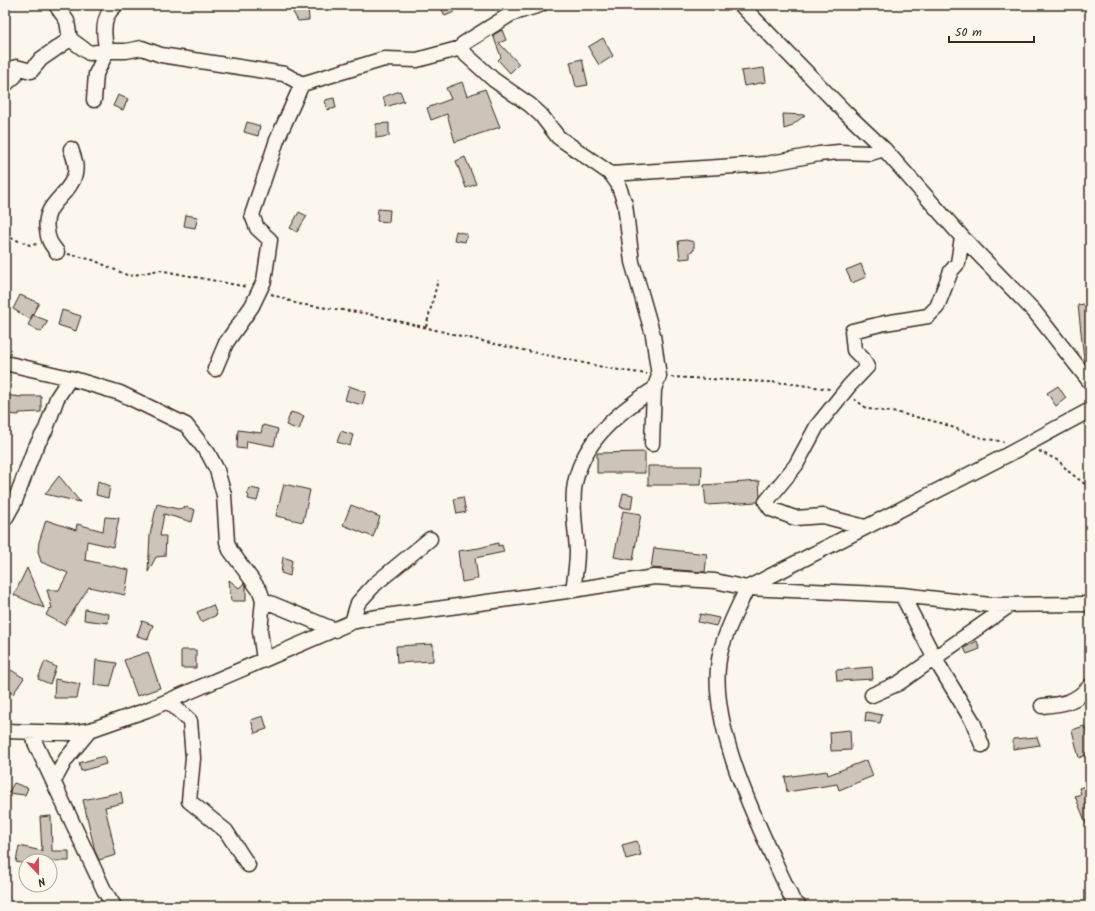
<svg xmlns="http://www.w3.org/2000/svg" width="1095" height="911" font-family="Kalam,sans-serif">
<rect width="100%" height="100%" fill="#fbf7ec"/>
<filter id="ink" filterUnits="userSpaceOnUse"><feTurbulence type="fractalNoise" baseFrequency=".025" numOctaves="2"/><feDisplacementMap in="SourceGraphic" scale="8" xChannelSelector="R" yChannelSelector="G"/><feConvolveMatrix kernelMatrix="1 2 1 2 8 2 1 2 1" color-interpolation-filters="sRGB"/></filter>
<g filter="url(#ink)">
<path fill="#ccc4b9" stroke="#3b2a1e" d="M 289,5 L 308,5 L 309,20 L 298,21 Z
M 440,5 L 451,5 L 454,12 L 445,16 Z
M 502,30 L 506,40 L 499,43 L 519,64 L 510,73 L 498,60 L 501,57 L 493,35 Z
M 603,38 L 613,56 L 599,65 L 588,47 Z
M 582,59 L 588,85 L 576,87 L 570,62 Z
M 764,68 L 766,82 L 744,86 L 741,71 Z
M 462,82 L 467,96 L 485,89 L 500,127 L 455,142 L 447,114 L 431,120 L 427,108 L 451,99 L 446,88 Z
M 400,91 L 404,101 L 386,107 L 383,97 Z
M 118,95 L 128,99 L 123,110 L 113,106 Z
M 334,98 L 336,108 L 327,110 L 325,100 Z
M 783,114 L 805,115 L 790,127 L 784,129 Z
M 247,122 L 260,126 L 258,136 L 244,132 Z
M 389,123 L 389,136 L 376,138 L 376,124 Z
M 465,157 L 476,184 L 466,188 L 456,161 Z
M 378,209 L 390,210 L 389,222 L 377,221 Z
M 299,212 L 307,216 L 297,232 L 290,228 Z
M 186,215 L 198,217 L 195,228 L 184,226 Z
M 456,231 L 467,234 L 465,242 L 454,240 Z
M 686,240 L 694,242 L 694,250 L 690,252 L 690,258 L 680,259 L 678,241 Z
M 861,264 L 866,277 L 852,283 L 846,270 Z
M 20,295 L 39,303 L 30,319 L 13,309 Z
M 1090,303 L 1090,359 L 1084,359 L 1078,305 Z
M 62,310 L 81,316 L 76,331 L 58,325 Z
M 33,315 L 48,321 L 41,332 L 28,325 Z
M 349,386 L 366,392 L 362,405 L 345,400 Z
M 1058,386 L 1066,398 L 1056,406 L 1047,393 Z
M 5,395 L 21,397 L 21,396 L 41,396 L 41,412 L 19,413 L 19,415 L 5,414 Z
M 291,412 L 304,416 L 299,430 L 286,425 Z
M 263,425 L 278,429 L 274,446 L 247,441 L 246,449 L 237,448 L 238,430 L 261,433 Z
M 341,431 L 353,435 L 350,446 L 337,442 Z
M 645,452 L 645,473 L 597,473 L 597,453 Z
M 648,466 L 702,466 L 701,485 L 648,485 Z
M 59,476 L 64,482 L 80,502 L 45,494 Z
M 98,481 L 110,486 L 108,498 L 96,495 Z
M 759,481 L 760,496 L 758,502 L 706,505 L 704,485 Z
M 284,484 L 310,490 L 303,522 L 276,516 Z
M 250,488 L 260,490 L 257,501 L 248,499 L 249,496 L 247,494 Z
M 623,493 L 633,495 L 631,509 L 620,507 Z
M 463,497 L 466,512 L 457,514 L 454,499 Z
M 157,504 L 178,509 L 186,507 L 195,510 L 192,522 L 164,514 L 160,536 L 166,536 L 165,556 L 156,557 L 148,572 L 150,535 Z
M 351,505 L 380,517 L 373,537 L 343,525 Z
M 623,511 L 641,514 L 633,560 L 614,557 Z
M 105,517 L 119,518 L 113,547 L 87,541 L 85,560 L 129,570 L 125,595 L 89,587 L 64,625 L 46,615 L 49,609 L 52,608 L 47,590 L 59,590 L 68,573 L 41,562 L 38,551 L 39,542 L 46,520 L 76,530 L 77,524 L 103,531 Z
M 498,543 L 498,546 L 502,545 L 504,552 L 475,558 L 478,579 L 462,582 L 458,551 L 479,548 Z
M 654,548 L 707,554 L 705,572 L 651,568 Z
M 283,557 L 292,560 L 290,576 L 281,573 Z
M 27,568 L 39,596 L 44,608 L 14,595 Z
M 229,580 L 239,588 L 244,583 L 246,586 L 246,601 L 231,601 Z
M 213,605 L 217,615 L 201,622 L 197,612 Z
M 85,609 L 109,614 L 108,623 L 84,620 Z
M 700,614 L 719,618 L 716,626 L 698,622 Z
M 142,621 L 153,625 L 148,639 L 137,636 Z
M 977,641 L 980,649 L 967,654 L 964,648 Z
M 433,644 L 433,661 L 397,663 L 396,646 Z
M 181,650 L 196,650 L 196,668 L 181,668 Z
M 148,652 L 160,688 L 137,696 L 124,660 Z
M 96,660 L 117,663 L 110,687 L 94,685 Z
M 45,661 L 56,667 L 50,684 L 38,679 Z
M 872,667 L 873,679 L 837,681 L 836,670 Z
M 11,670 L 24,678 L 13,694 L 5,689 L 5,679 Z
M 55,679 L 80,684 L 77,698 L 54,698 Z
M 866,712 L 882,715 L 880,723 L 865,721 Z
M 263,716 L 267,729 L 255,733 L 251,720 Z
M 1084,726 L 1085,729 L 1090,727 L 1090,753 L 1079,758 L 1072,730 Z
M 850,730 L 851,750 L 831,751 L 830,732 Z
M 1037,737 L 1040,745 L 1013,749 L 1013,739 Z
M 104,756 L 106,764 L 81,771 L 79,763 Z
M 867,760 L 873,776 L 839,790 L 837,784 L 787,792 L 785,777 L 827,771 L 828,775 Z
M 14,783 L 28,788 L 25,795 L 8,793 Z
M 1090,785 L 1090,833 L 1075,796 L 1081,794 L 1079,788 Z
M 121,792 L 123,803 L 105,807 L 116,855 L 99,860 L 95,851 L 83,800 Z
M 51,816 L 52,851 L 69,851 L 69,861 L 26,861 L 26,864 L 16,862 L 19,846 L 42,851 L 40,817 Z
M 637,841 L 641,855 L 626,859 L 622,845 Z"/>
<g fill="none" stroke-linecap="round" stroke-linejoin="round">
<defs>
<path id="street" d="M 56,5 L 67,21 L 70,39 L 89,53 L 107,51 C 103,35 102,15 116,5
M 540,5 L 511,14 L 463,44 L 461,48 L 463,52 L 494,80 L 530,105 L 541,115 L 558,137 L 611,174 L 618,184 L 625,204 L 632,262 L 653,335 L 659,376 L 654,389 L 652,444
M 741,5 L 845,112 L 884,149 L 962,237 L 1034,311 L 1090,382
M 5,82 L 6,84 L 15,76 L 16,67 L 31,71 L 41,59 L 70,39
M 94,100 L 96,74 L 107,51 L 126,51 L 142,48 L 161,55 L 284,74 L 302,84 L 384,59 L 417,60 L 461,48
M 611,174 L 766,164 L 819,154 L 839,152 L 871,153 L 884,149
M 57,252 C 51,244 48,241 47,230 C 42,203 70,196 75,174 C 77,165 74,158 71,149
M 5,363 L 70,378 L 120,393 L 186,425 L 208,453 L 217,470 L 224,495 L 227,542 L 230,550 L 260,591 L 263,600 L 260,631 L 264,660
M 215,369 L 226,343 L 252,306 L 264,281 L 270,240 L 257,228 L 252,215 L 277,140 L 302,84
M 5,519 L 15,501 L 34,450 L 46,429 L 57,398 L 70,378
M 865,527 L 823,516 L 795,518 L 771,509 L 766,502 L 796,465 L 817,426 L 849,386 L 867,367 L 863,359 L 854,350 L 852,331 L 885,323 L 928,316 L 937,307 L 951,271 L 958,263 L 962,237
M 573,590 C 575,577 577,564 577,551 C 576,531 572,510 574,490 C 579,444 618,412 654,389
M 902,595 L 935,659 L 973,722 L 982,745
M 263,600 L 335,630
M 352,622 L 358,603 L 375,584 L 430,539
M 872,695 L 899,683 L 1010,605
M 168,701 L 190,721 L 193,758 L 189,801 L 226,831 L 248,865
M 1042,706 C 1063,704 1075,703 1090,686
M 5,731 L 71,733 L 90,730 L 147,710 L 352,622 L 371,618 L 567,591 L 654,577 L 715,581 L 747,588 L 902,595 L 990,605 L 1090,604
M 30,732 L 104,890 L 114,906
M 54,781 L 66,759 L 90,730
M 799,906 L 793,901 L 787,888 C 759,827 703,717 721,650 C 727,628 738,608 747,588 L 1007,455 L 1090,410"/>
</defs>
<use href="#street" stroke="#3b2a1e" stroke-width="17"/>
<path stroke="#3b2a1e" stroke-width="2" stroke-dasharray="3 3" stroke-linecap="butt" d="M 5,236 L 30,245 L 38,244
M 68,254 L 93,260 L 129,276 L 159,270 L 247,287
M 271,294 L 298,304 L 364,313 L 495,344 L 612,369 L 647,374
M 426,327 L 438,280
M 671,377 L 786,383 L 830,389
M 854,399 L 868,409 L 899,413 L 941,423 L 978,437 L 1004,442
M 1039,451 L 1059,461 L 1068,471 L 1090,488"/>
<use href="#street" stroke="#fbf7ec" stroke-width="14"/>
</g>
</g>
<rect width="1095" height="911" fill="none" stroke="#fbf7ec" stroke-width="20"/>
<rect x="10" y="10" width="1075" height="891" fill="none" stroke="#3b2a1e" stroke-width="1.5" filter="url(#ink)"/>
<g transform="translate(38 873) rotate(158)"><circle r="19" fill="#fbf7ec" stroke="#aea59a"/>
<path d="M0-3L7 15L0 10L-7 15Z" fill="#d1495b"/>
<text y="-6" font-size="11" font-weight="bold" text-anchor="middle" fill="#3b2a1e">N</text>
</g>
<path d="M949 36v6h85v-6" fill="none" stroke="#3b2a1e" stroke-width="2"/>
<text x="955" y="36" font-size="12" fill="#3b2a1e" stroke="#fbf7ec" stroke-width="3" paint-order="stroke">50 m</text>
</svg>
